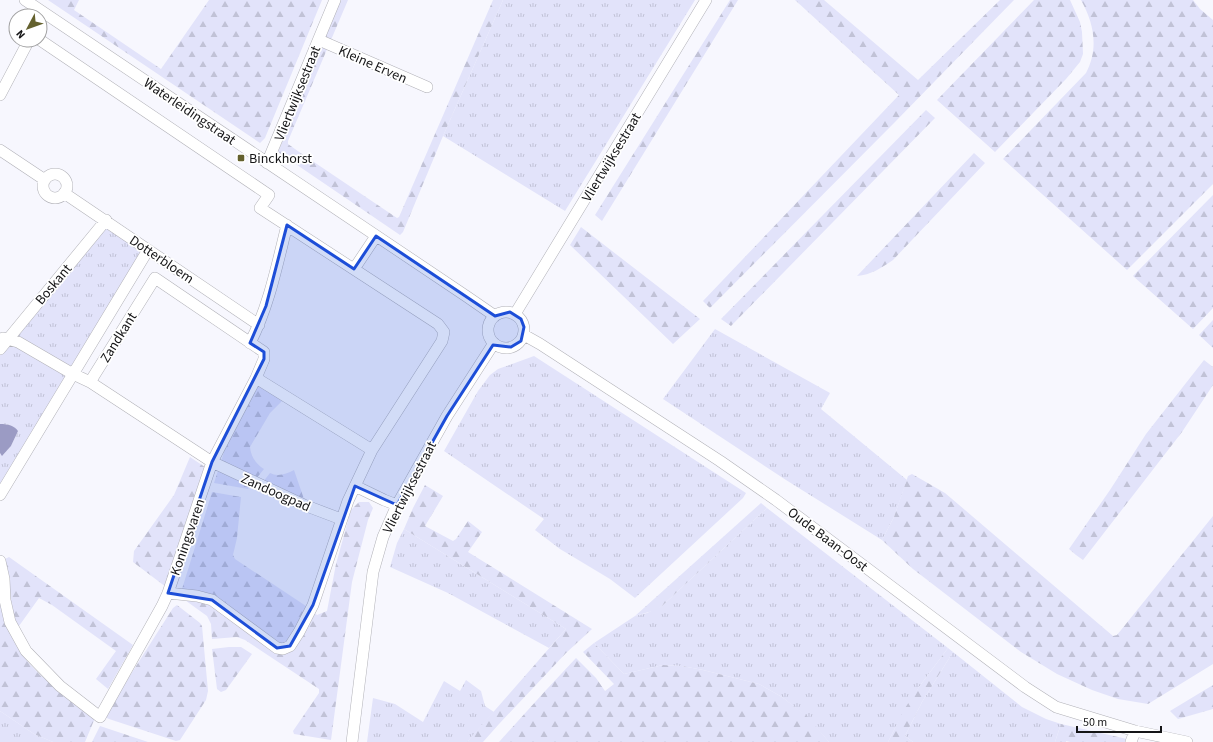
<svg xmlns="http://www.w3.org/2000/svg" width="1213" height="742" font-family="'Source Sans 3',sans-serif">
<defs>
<pattern id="grass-tufts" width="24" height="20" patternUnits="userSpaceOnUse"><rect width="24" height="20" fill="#e2e3fa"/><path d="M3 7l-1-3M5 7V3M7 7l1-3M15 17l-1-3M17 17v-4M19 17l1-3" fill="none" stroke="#c1c2d6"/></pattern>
<pattern id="forest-firs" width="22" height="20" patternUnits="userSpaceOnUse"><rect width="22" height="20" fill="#e2e3fa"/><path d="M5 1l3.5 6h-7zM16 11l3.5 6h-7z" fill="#c1c2d6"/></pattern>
</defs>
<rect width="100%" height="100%" fill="#f7f7fe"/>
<path fill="url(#grass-tufts)" d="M 503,0 L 695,0 L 565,211 L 443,136 Z
M 106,228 L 141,251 L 139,255 L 0,488 L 0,453 L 3,455 L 11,446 L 18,431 C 12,425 8,424 0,424 L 0,355 L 102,232 Z
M 715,329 L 830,393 L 821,409 L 907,480 L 894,517 L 882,540 L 786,480 L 663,399 Z
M 534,356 L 746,493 L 743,498 L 635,598 L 610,579 L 560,549 L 535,530 L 544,519 L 444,451 L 478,391 L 490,375 L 498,369 Z
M 767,508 L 948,648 L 919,687 L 895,728 L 888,742 L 829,742 L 807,717 L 782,697 L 759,684 L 703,670 L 682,666 L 663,665 L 624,674 L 594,643 L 635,616 L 647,613 L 662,606 Z
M 404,529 L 566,629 L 549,648 L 448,593 L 390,567 L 397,543 Z
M 953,652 L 1022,707 L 1046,719 L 1061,724 L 1055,742 L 913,742 L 905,736 L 922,702 Z
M 466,680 L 481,691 L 485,706 L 494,712 L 467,742 L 367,742 L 373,698 L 395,704 L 423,722 L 444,681 L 460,691 Z
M 0,711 L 34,734 L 53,742 L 0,742 Z"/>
<path fill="url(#forest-firs)" d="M 48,0 L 79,0 L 74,10 L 161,69 L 209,0 L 322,0 L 265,138 L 260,143 Z
M 340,0 L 348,0 L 288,141 L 288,144 L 302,154 L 397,218 L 399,217 L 493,0 L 503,0 L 443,136 L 403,232 L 400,235 L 278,152 Z
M 730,0 L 738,0 L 602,221 L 595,215 Z
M 795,0 L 824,0 L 918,80 L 1000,0 L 1014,0 L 895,122 L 710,308 L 703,301 L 899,95 Z
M 1034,0 L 1070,0 L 1080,22 L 1082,32 L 1083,54 L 1080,62 L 1066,79 L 995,152 L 937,100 Z
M 1081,0 L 1193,0 L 1200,9 L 1213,20 L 1213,184 L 1127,270 L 1003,159 L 1086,73 C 1099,49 1094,23 1081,0 Z
M 926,110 L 935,118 L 731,326 L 721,319 Z
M 974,153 L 985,163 L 893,260 C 881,268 871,275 857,276 Z
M 1213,195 L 1213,308 L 1193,329 L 1133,276 Z
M 581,227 L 700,319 L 673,344 L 570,245 Z
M 1213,320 L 1213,348 L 1199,335 Z
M 1204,360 L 1213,367 L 1213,385 L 1182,432 L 1083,560 L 1076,555 L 1069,549 L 1110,490 L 1146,434 Z
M 259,384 L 282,401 L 270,413 L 250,447 C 251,457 256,464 264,469 L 248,489 L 214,483 L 225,449 Z
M 190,457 L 205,467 L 166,587 L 133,562 L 134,551 L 174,495 Z
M 294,470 L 304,499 L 259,487 L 270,473 C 278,477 286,474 294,470 Z
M 912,474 L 945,493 L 1113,636 L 1117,635 L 1213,516 L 1213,664 L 1148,704 L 1118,699 L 1092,690 L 1057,674 L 1021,652 L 913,569 L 882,540 L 894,517 L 908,476 Z
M 425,485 L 443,496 L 425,526 L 453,541 L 456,539 L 468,521 L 482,532 L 468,552 L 592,629 L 566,653 L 499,724 L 483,742 L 467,742 L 566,629 L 404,529 L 413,508 Z
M 212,492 L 241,497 L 237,538 L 233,555 L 235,559 L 309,608 L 317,615 L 327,611 L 336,564 L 351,510 L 359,502 L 369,502 L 373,508 L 368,520 L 352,582 L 331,740 L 294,734 L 293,731 L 319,693 L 319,689 L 245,640 L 237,637 L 212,639 L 211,624 L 207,616 L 182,598 L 182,589 Z
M 761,503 L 767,508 L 662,606 L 656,610 L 635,616 Z
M 9,557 L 133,645 L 108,689 L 96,679 L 116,651 L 52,605 L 39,598 L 19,626 L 14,623 L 12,617 L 5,559 Z
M 0,571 L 10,632 L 17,647 L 27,661 L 40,675 L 93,716 L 95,718 L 85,742 L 53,742 L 34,734 L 0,711 Z
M 177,605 L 200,623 L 202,626 L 208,691 L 206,700 L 180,740 L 176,741 L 109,719 L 105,717 L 108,710 L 173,608 Z
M 594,643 L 624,674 L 663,665 L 682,666 L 703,670 L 759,684 L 782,697 L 808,717 L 829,742 L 499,742 L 547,689 L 576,658 L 596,678 L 605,691 L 614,684 L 583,652 Z
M 229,647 L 241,647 L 252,654 L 226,690 L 221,692 L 217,689 L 212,649 Z
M 948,648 L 953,652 L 922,702 L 905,736 L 913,742 L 888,742 L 905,708 L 919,687 Z
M 1213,685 L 1213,709 L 1178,719 L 1170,711 Z
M 1061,724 L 1127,739 L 1128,742 L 1070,742 L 1066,741 L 1066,742 L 1055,742 Z
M 100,726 L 148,742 L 92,742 Z"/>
<path fill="#9b9bc4" d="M 0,424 C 7,424 14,425 18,431 L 11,446 L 2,456 L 0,453 Z"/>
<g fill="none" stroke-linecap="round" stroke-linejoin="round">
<defs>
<path id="minor" d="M 25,0 L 466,296 L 495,316
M 40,40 L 269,195 L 260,208 L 438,324 L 444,332 L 442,341 L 372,450 L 348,501 L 313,605 L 299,632 L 290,646 L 283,649 L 277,648 L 212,600 L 197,596 L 168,593
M 319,40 L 427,87
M 0,95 L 29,40
M 0,150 L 45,180
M 267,163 L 335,0
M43 186a12 12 0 1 1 24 0a12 12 0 1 1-24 0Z
M 64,193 L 259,325
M 354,269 L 376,236
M488 330a18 18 0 1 1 36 0a18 18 0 1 1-36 0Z
M 515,314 L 706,0
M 524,335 L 540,344 L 720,461 L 776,500 L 1025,687 L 1056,707 L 1135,731 L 1187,742
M 3,338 L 18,342 L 73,374 L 90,382
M 250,343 C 269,306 277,265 287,225
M 0,349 L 106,220
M 256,378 L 372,450
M 355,486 L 384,500 L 397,505
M 0,495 L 148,250
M 0,561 L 4,579 L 5,600 L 10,622 L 26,651 L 60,686 L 100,717 L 162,606 L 168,593 L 212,462 L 256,378 L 264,359 L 264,352 L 155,278 L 90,382 L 212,462 L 304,505 L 341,519
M 352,742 L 373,572 L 383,537 L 397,505 L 447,416 L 494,343
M 1131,742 L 1135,731"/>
</defs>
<use href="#minor" stroke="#b2b2b8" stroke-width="12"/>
<use href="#minor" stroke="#fff" stroke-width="11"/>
</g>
<path fill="#1d4ed8" fill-opacity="0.2" stroke="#1d4ed8" stroke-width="3" stroke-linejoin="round" d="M 287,225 L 354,269 L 376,236 L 495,316 L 510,312 L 521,319 L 524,327 L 521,341 L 511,347 L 493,345 L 447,416 L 397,505 L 355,486 L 313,605 L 290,646 L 277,648 L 212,600 L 168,593 L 212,462 L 264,359 L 264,352 L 250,343 L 266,306 Z"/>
<rect fill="#64612e" stroke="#fff" stroke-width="1.5" x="237" y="154" width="8" height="8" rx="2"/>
<g text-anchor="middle" stroke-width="3.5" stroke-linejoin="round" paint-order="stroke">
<g font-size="14" fill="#151517" stroke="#fff">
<text transform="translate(373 64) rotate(24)" y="5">Kleine Erven</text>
<text transform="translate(297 93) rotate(-68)" y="5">Vliertwijksestraat</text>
<text transform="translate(190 111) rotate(34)" y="5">Waterleidingstraat</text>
<text transform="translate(611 157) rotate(-59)" y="5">Vliertwijksestraat</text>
<text transform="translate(162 259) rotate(34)" y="5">Dotterbloem</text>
<text transform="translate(53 284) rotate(-50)" y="5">Boskant</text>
<text transform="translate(118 337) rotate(-58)" y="5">Zandkant</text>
<text transform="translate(409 487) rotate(-63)" y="5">Vliertwijksestraat</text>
<text transform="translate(276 492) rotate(24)" y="5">Zandoogpad</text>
<text transform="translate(187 537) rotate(-71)" y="5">Koningsvaren</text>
<text transform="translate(828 539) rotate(37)" y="5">Oude Baan-Oost</text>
</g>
<g font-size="14" fill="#151517" stroke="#fff" text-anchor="start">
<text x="249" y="163">Binckhorst</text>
</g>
</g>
<g transform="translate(28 28) rotate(229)"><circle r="19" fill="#ffffff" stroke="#a1a1a2"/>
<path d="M0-3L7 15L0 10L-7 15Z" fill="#64612e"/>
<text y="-6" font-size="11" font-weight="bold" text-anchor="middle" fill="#151517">N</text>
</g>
<path d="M1077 726v6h84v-6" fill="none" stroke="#151517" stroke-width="2"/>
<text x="1083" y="726" font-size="12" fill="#151517" stroke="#ffffff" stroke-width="3" paint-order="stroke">50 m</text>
</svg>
